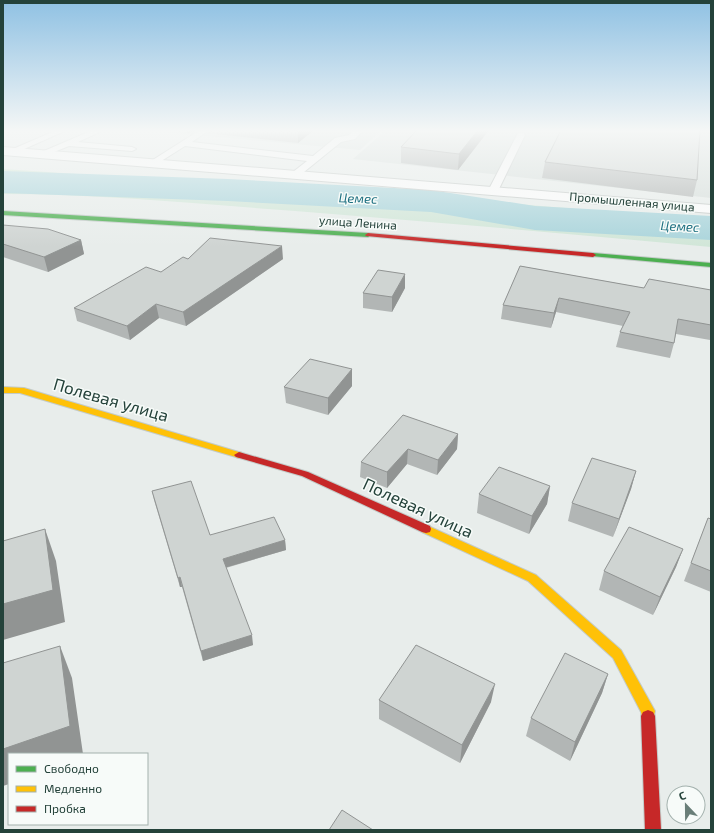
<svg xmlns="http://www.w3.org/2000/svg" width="714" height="833" font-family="'Exo 2',sans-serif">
<rect width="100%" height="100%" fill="#e8edeb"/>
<path fill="#d6dedb" d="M 142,130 L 382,130 L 360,150 Z
M 386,130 L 711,130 L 711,198 L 353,159 Z"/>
<path fill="#d1e6d8" d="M 3,169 L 506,203 L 711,220 L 711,247 C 572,234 434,222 295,211 C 198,204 101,194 3,194 Z"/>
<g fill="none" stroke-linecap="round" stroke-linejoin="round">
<path fill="#a9d4db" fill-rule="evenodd" d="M 3,171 L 228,179 L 431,190 L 535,206 L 711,216 L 711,240 L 535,230 L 431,212 L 228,201 L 3,193 Z"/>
<defs>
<path id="lane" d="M 57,130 L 67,130 L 13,154 L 7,154 L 6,152 Z
M 93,130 L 104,130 L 78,142 L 132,147 L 136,149 L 132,151 L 69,146 L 44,156 L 41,156 L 37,154 Z
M 200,130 L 209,130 L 192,142 L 313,156 L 335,138 L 349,135 L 355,130 L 363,130 L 355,139 L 341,142 L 299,176 L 296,177 L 292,174 L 293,172 L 307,161 L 185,146 L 155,165 L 149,165 L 148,163 Z
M 518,133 L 524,133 L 525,135 L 498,191 L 493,194 L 490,193 L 488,191 Z"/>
<path id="street" d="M 3,147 L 711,205 L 711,213 L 3,155 Z"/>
<path id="fast" d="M 3,211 L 368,233 L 371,235 L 368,237 L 3,215 Z
M 593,253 L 711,263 L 711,267 L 591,256 L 590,255 Z"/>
<path id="slow" d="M 3,387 L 24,388 L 242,453 L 244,455 L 239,458 L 236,457 L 20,393 L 3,393 Z
M 426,525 L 536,575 L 621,650 L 655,711 L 653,720 L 648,722 L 643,720 L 641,712 L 613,658 L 528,581 L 422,532 L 421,529 L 422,526 Z"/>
<path id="jam" d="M 368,233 L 593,253 L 596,255 L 593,257 L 366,236 L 365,235 Z
M 239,452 L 308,472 L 430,526 L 431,529 L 430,532 L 426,533 L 422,532 L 302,476 L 236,457 L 234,455 Z
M 648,710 L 653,712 L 655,716 L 661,830 L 645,830 L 641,716 L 643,712 Z"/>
</defs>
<use href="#lane" stroke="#c5cac8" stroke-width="2"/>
<use href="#street" stroke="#c5cac8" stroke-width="2"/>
<use href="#fast" stroke="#c3cbc8" stroke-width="2"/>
<use href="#slow" stroke="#c3cbc8" stroke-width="2"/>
<use href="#jam" stroke="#c3cbc8" stroke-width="2"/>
<use href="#lane" fill="#fcfcfc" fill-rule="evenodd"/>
<use href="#street" fill="#fcfcfc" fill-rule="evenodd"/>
<use href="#fast" fill="#4caf50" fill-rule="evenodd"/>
<use href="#slow" fill="#ffc107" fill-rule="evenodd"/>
<use href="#jam" fill="#c62828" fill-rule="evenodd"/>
</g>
<path fill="#b2b6b5" d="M 164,130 L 198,130 L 194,132 L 187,133 Z
M 207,130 L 314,130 L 298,143 L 207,133 Z
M 417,130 L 489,130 L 458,170 L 401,163 L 401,147 Z
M 545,162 L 697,180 L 693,197 L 542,178 Z
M 3,225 L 81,240 L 84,254 L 48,272 L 3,257 Z
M 188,259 L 283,259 L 186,326 L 159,318 L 130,340 L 77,321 L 74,308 L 161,272 Z
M 520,266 L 644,288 L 711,290 L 711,337 L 710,340 L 676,334 L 674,343 L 670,358 L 616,347 L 620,332 L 623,326 L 556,312 L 551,328 L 501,319 L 503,305 Z
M 405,288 L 392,312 L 363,308 L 363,293 Z
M 352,369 L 352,386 L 328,415 L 286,403 L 284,387 Z
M 458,434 L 457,449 L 437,475 L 407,464 L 387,488 L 360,477 L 361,462 Z
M 636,471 L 631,489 L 613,537 L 568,521 L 572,503 Z
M 550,486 L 547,504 L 529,534 L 477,513 L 479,494 Z
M 152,491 L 210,535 L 285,540 L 286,550 L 226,568 L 253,645 L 203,661 L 182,587 L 180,587 L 154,500 Z
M 708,518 L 711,519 L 711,592 L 684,581 Z
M 683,549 L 676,567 L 653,615 L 599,590 L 604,571 Z
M 608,674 L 602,693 L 570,761 L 526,736 L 531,718 Z
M 379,700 L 491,702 L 460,763 L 379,719 Z"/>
<path fill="#919493" d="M 186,130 L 198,130 L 194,132 L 187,133 Z
M 298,130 L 314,130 L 298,143 Z
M 478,130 L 489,130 L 458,170 L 459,154 Z
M 81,240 L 84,254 L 48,272 L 44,257 Z
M 282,246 L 283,259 L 186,326 L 183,312 Z
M 405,274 L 405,288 L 392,312 L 392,297 Z
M 559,298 L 556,312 L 551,328 L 554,313 Z
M 156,304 L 159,318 L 130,340 L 127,326 Z
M 352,369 L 352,386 L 328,415 L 328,398 Z
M 458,434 L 457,449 L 437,475 L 438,460 Z
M 408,449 L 407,464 L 387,488 L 387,472 Z
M 636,471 L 631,489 L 613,537 L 619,519 Z
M 550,486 L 547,504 L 529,534 L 532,516 Z
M 45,529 L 56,561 L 65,622 L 3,640 L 3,604 Z
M 285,540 L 286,550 L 224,568 L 223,559 Z
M 683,549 L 676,567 L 653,615 L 660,597 Z
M 180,577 L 182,587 L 180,587 L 178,578 Z
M 252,635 L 253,645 L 203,661 L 201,651 Z
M 60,646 L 72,678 L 83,754 L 9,754 L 9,784 L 3,786 L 3,749 Z
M 608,674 L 602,693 L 570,761 L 575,742 Z
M 495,684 L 491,702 L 460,763 L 462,745 Z"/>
<path fill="#cfd4d2" stroke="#919493" d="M 417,130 L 478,130 L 459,154 L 401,147 Z
M 561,130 L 700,130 L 697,180 L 545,162 Z
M 3,225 L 48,229 L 81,240 L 44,257 L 3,244 Z
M 210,238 L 282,246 L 183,312 L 156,304 L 127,326 L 74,308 L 146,267 L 161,272 L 183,257 L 188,259 Z
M 520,266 L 644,288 L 649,279 L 711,290 L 711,325 L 678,319 L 674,343 L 620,332 L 630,312 L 559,298 L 554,313 L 503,305 Z
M 378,270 L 405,274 L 392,297 L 363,293 Z
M 310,359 L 352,369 L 328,398 L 284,387 Z
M 403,415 L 458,434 L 438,460 L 408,449 L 387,472 L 361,462 Z
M 592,458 L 636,471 L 619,519 L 572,503 Z
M 499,467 L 550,486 L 532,516 L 479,494 Z
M 191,481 L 210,535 L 274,517 L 285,540 L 223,559 L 252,635 L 201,651 L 180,577 L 178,578 L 152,491 Z
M 708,518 L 711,519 L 711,571 L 691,563 Z
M 629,527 L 683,549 L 660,597 L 604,571 Z
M 45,529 L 53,590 L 3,604 L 3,541 Z
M 416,645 L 495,684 L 462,745 L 379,700 Z
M 60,646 L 70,726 L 3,749 L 3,663 Z
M 565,653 L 608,674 L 575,742 L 531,718 Z
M 342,810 L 373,830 L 329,830 Z"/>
<linearGradient id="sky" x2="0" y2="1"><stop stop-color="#8fc1e3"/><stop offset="0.53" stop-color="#f5f7f6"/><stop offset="1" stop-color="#f5f7f6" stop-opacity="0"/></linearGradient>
<rect width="714" height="247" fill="url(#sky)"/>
<g text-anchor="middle" stroke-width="3" stroke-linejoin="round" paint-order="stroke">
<g font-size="12" fill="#24423a" stroke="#f7fbf9">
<text transform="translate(632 202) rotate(5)" y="4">Промышленная улица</text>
<text transform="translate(358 223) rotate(4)" y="4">улица Ленина</text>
</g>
<g font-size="13" font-style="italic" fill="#1c6f80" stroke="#f7fbf9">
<text transform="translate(358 198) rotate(2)" y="5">Цемес</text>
<text transform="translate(680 226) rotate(3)" y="5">Цемес</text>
</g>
<g font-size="17" fill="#24423a" stroke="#f7fbf9">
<text transform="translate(111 400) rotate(16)" y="6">Полевая улица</text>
<text transform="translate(418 508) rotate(25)" y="6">Полевая улица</text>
</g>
</g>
<rect width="714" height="833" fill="none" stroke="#24423a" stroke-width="8"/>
<rect x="8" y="753" width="140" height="72" fill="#f7fbf9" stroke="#a3b1ad"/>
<rect x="16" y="766" width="20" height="6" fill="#4caf50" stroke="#a3b1ad"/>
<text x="44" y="773" font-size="12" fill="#24423a">Свободно</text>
<rect x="16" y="786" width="20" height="6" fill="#ffc107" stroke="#a3b1ad"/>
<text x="44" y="793" font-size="12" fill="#24423a">Медленно</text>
<rect x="16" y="806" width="20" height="6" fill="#c62828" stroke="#a3b1ad"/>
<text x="44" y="813" font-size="12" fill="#24423a">Пробка</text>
<g transform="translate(686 805) rotate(338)"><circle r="19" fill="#f7fbf9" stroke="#a3b1ad"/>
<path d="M0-3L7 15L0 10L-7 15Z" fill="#697e78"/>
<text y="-6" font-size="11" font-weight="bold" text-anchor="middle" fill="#24423a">С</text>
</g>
</svg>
